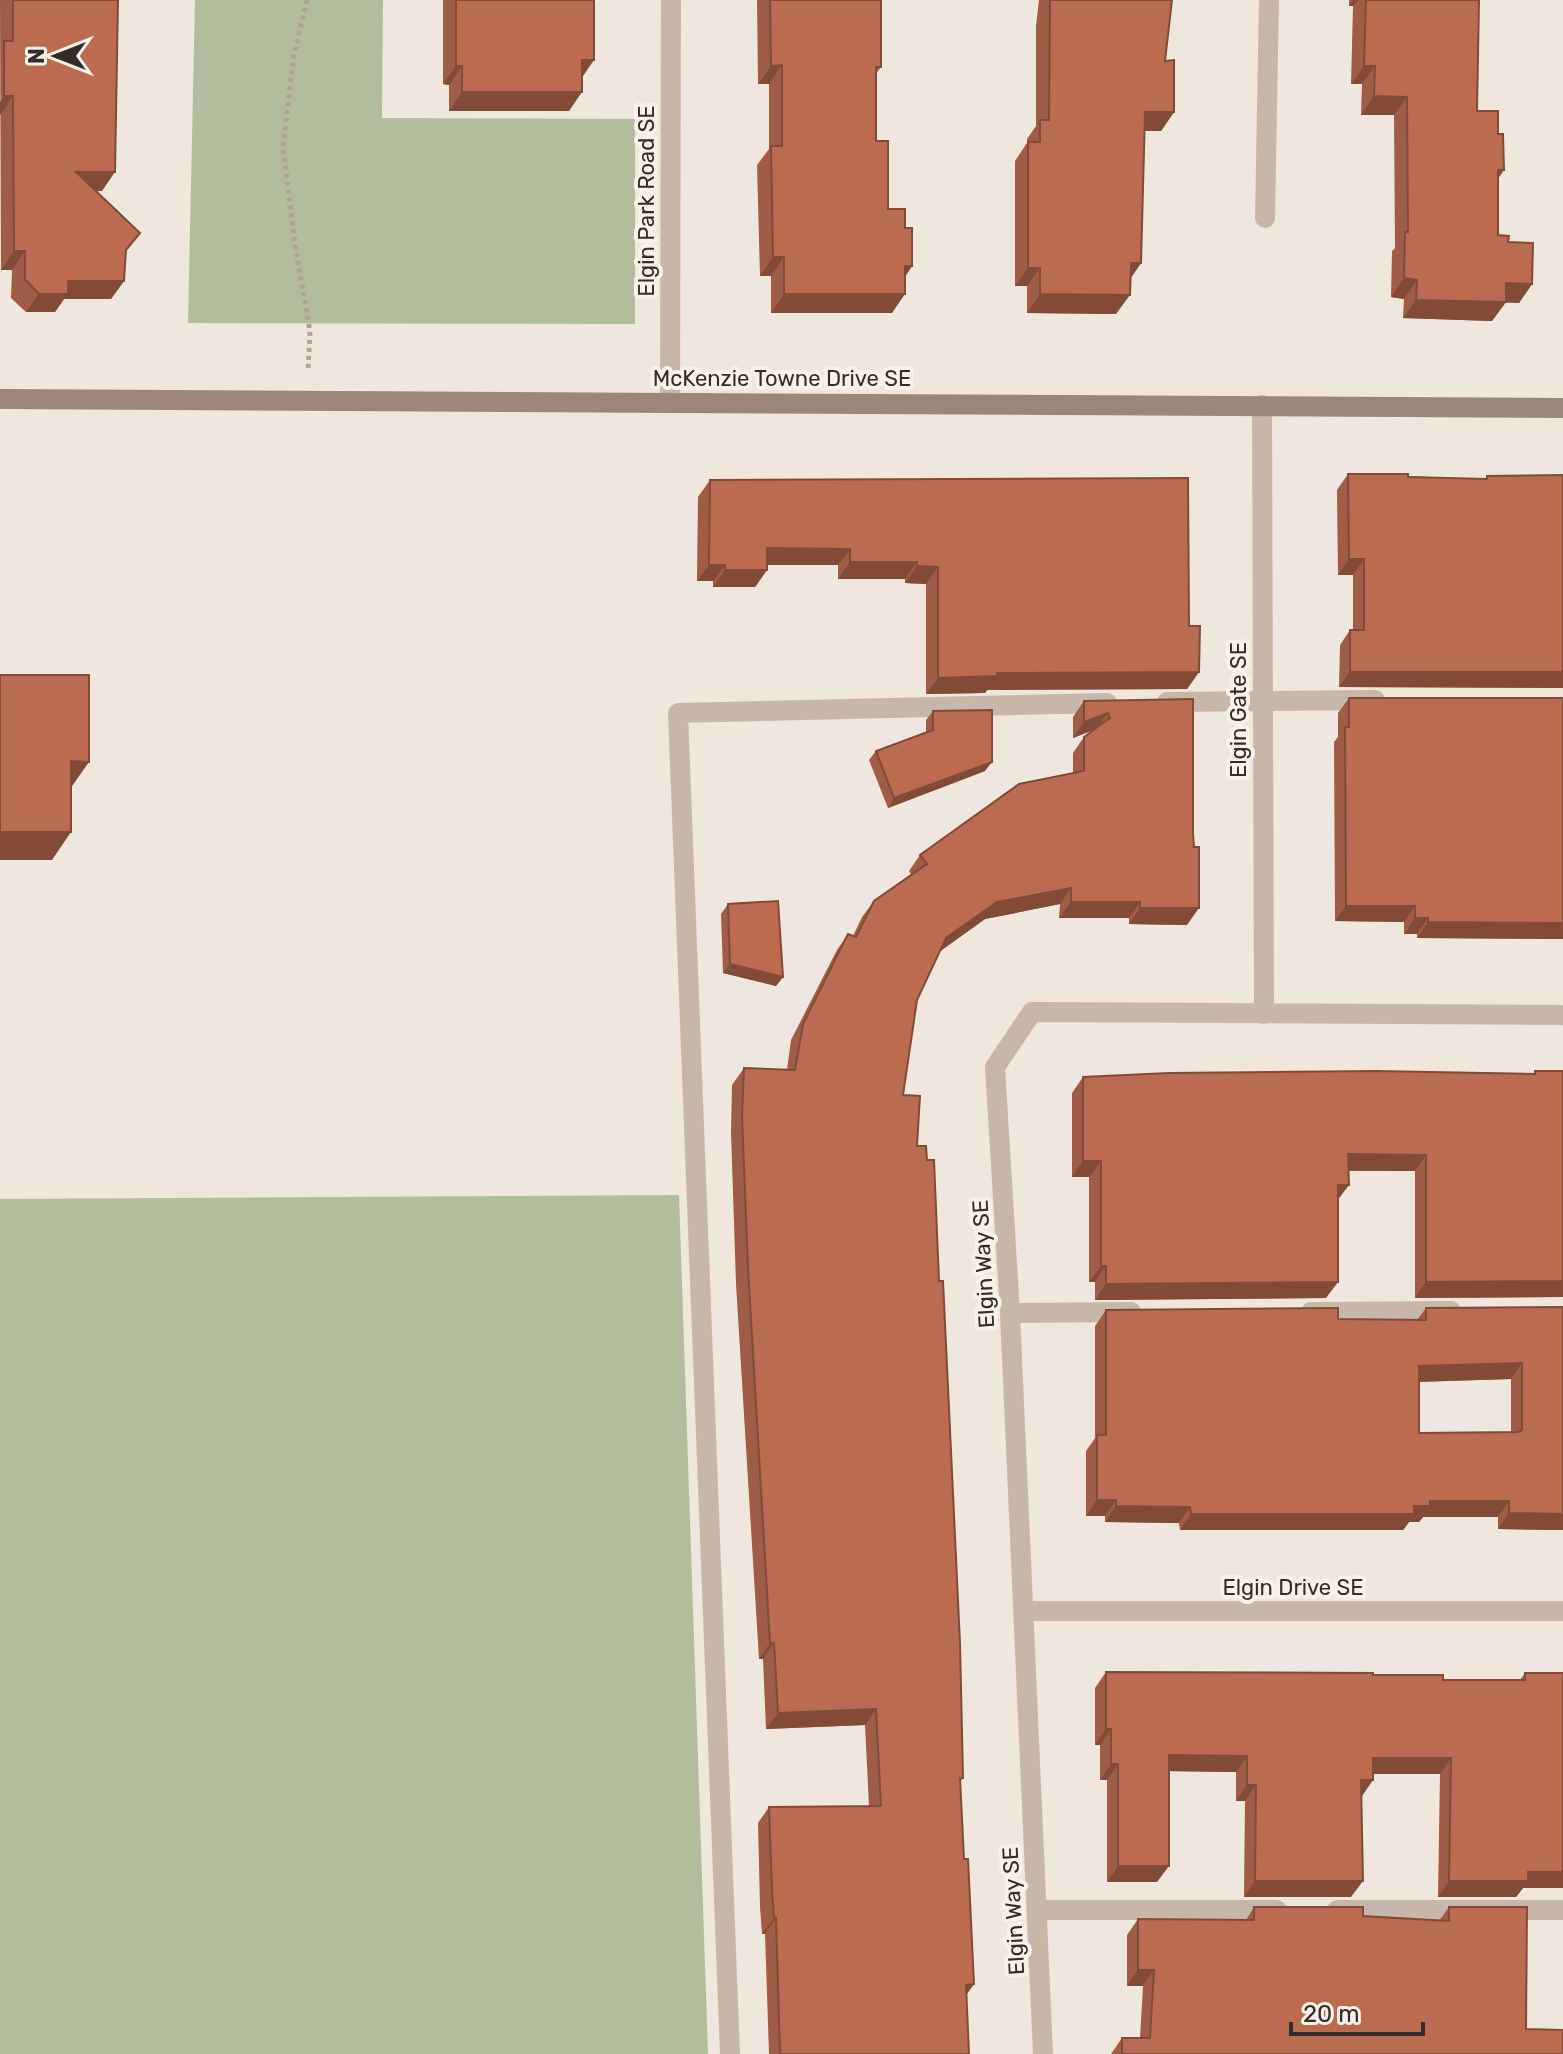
<svg xmlns="http://www.w3.org/2000/svg" width="1563" height="2054" font-family="Rubik,sans-serif">
<rect width="100%" height="100%" fill="#efe7dd"/>
<path fill="#b2bd9e" d="M 195,0 L 383,0 L 382,118 L 635,119 L 635,324 L 188,323 Z
M 679,1195 L 708,2054 L 0,2054 L 0,1199 Z"/>
<g fill="none" stroke-linecap="round" stroke-linejoin="round">
<path stroke="#b2a194" stroke-width="5" stroke-dasharray="4 4" stroke-linecap="butt" d="M 307,0 L 294,55 L 283,147 L 295,245 L 310,331 L 308,371"/>
<path stroke="#c6b7aa" stroke-width="20" d="M 1167,702 L 1375,700
M 1311,1312 L 1451,1311
M 1010,1313 L 1131,1312
M 1037,1910 L 1277,1910
M 1337,1910 L 1563,1910
M 730,2054 L 678,713 L 1107,703"/>
<path stroke="#c6b7aa" stroke-width="20" d="M 1265,218 L 1269,0
M 670,402 L 671,0
M 1262,405 L 1264,1014
M 1023,1611 L 1563,1611
M 1043,2054 L 1010,1313 L 995,1067 L 1032,1012 L 1563,1015"/>
<path stroke="#9a867b" stroke-width="20" d="M 0,399 L 1563,408"/>
</g>
<path fill="#a05c45" fill-rule="evenodd" d="M 0,0 L 119,0 L 118,2 L 102,191 L 96,191 L 126,253 L 124,281 L 111,299 L 64,299 L 55,312 L 26,312 L 11,298 L 12,270 L 1,270 Z
M 443,0 L 594,0 L 582,78 L 569,111 L 449,111 L 449,85 L 443,84 Z
M 757,0 L 881,0 L 881,67 L 876,74 L 876,141 L 888,209 L 905,228 L 912,266 L 905,277 L 892,313 L 771,313 L 771,276 L 760,276 L 757,165 L 769,149 L 769,84 L 758,84 Z
M 1039,0 L 1172,0 L 1165,61 L 1174,112 L 1161,131 L 1145,131 L 1141,263 L 1130,279 L 1116,314 L 1027,313 L 1027,286 L 1015,286 L 1015,161 L 1027,143 L 1027,139 L 1036,126 L 1036,26 Z
M 1349,0 L 1479,0 L 1477,111 L 1498,180 L 1498,235 L 1508,242 L 1532,284 L 1519,303 L 1506,302 L 1492,321 L 1403,318 L 1404,299 L 1391,297 L 1392,251 L 1395,248 L 1394,115 L 1361,115 L 1362,84 L 1351,84 L 1353,6 L 1349,6 Z
M 1348,474 L 1485,479 L 1487,476 L 1563,475 L 1563,688 L 1339,687 L 1340,645 L 1350,630 L 1353,630 L 1353,575 L 1338,575 L 1337,490 Z
M 710,480 L 1189,626 L 1199,672 L 1187,689 L 987,690 L 985,693 L 926,694 L 926,584 L 905,583 L 905,579 L 838,579 L 838,565 L 767,565 L 767,570 L 755,587 L 713,587 L 713,581 L 697,581 L 698,497 Z
M 1349,698 L 1563,698 L 1563,939 L 1417,938 L 1417,934 L 1404,934 L 1404,922 L 1335,921 L 1334,742 L 1338,737 L 1338,713 Z
M 1193,699 L 1187,925 L 1129,924 L 1129,918 L 1059,918 L 1060,904 L 985,919 L 940,951 L 917,1000 L 903,1095 L 917,1146 L 963,1778 L 960,1782 L 964,1859 L 974,1984 L 966,1995 L 969,2054 L 769,2054 L 765,1934 L 762,1934 L 760,1907 L 758,1823 L 769,1807 L 869,1806 L 865,1725 L 766,1729 L 763,1659 L 759,1659 L 736,1284 L 731,1132 L 732,1085 L 744,1068 L 787,1070 L 791,1040 L 837,950 L 848,934 L 853,936 L 862,917 L 874,901 L 911,874 L 909,871 L 920,855 L 1073,773 L 1073,753 L 1084,737 L 1093,730 L 1073,738 L 1073,717 L 1084,701 Z
M 933,711 L 985,771 L 888,808 L 869,760 L 876,751 L 926,732 L 926,720 Z
M 728,904 L 783,977 L 776,986 L 723,973 L 721,914 Z
M 1535,1071 L 1563,1297 L 1415,1298 L 1415,1171 L 1348,1171 L 1338,1200 L 1326,1298 L 1095,1300 L 1095,1282 L 1089,1282 L 1089,1177 L 1072,1177 L 1072,1093 L 1083,1077 L 1534,1074 Z
M 1563,1307 L 1563,1530 L 1498,1529 L 1498,1517 L 1423,1517 L 1419,1522 L 1409,1522 L 1403,1530 L 1180,1530 L 1179,1523 L 1105,1522 L 1105,1516 L 1086,1516 L 1086,1451 L 1095,1438 L 1095,1326 L 1106,1310 L 1338,1319 L 1417,1320 L 1426,1308 ZM 1511,1379 L 1511,1432 L 1419,1433 L 1419,1382 Z
M 1106,1672 L 1373,1675 L 1443,1680 L 1520,1680 L 1525,1673 L 1563,1888 L 1523,1888 L 1516,1897 L 1438,1897 L 1440,1774 L 1373,1774 L 1362,1796 L 1351,1897 L 1244,1897 L 1245,1801 L 1236,1801 L 1236,1772 L 1169,1771 L 1157,1882 L 1107,1882 L 1107,1780 L 1100,1780 L 1100,1745 L 1095,1745 L 1095,1688 Z
M 1254,1907 L 1363,1916 L 1439,1921 L 1449,1907 L 1526,2029 L 1563,2054 L 1111,2054 L 1122,2038 L 1140,2038 L 1143,1986 L 1127,1986 L 1127,1935 L 1138,1919 L 1246,1920 Z"/>
<path fill="#824b38" d="M 1353,0 L 1358,0 L 1353,6 L 1349,6 Z
M 582,60 L 594,60 L 581,79 Z
M 782,65 L 769,84 L 758,84 L 771,66 Z
M 456,66 L 462,66 L 449,85 L 443,84 Z
M 1364,66 L 1375,66 L 1362,84 L 1351,84 Z
M 462,92 L 582,92 L 569,111 L 449,111 Z
M 4,96 L 13,96 L 0,115 L 0,102 Z
M 1374,96 L 1407,97 L 1394,115 L 1361,115 Z
M 1145,112 L 1174,112 L 1161,131 L 1132,131 Z
M 1498,170 L 1504,170 L 1491,189 Z
M 76,172 L 115,172 L 102,191 L 63,191 Z
M 14,251 L 25,251 L 12,270 L 1,270 Z
M 773,257 L 784,257 L 771,276 L 760,276 Z
M 1131,263 L 1141,263 L 1128,282 Z
M 905,266 L 912,266 L 899,285 Z
M 1028,268 L 1040,268 L 1027,286 L 1015,286 Z
M 1404,278 L 1417,280 L 1404,299 L 1391,297 Z
M 68,281 L 124,281 L 111,299 L 64,299 L 55,312 L 26,312 L 39,294 Z
M 1506,283 L 1532,284 L 1519,303 L 1493,302 Z
M 784,294 L 905,294 L 892,313 L 771,313 Z
M 1040,294 L 1130,295 L 1116,314 L 1027,313 Z
M 1416,300 L 1506,302 L 1492,321 L 1403,318 Z
M 767,548 L 850,549 L 838,565 L 755,565 Z
M 1349,559 L 1364,559 L 1353,575 L 1338,575 Z
M 850,562 L 917,562 L 905,579 L 838,579 Z
M 709,565 L 725,565 L 713,581 L 697,581 Z
M 917,566 L 938,567 L 926,584 L 905,583 Z
M 725,570 L 767,570 L 755,587 L 713,587 Z
M 1199,672 L 1187,689 L 987,690 L 985,693 L 926,694 L 938,678 L 997,673 Z
M 1350,672 L 1563,672 L 1563,688 L 1339,687 Z
M 1108,713 L 1096,729 L 1073,738 L 1084,722 Z
M 71,761 L 89,762 L 70,789 Z
M 992,762 L 985,771 L 888,808 L 894,798 Z
M 0,832 L 71,832 L 52,860 L 0,860 Z
M 1071,888 L 1060,904 L 985,919 L 935,955 L 946,938 L 997,902 Z
M 1071,902 L 1140,902 L 1129,918 L 1059,918 Z
M 1346,906 L 1415,906 L 1404,922 L 1335,921 Z
M 1140,908 L 1199,908 L 1187,925 L 1129,924 Z
M 1415,918 L 1428,918 L 1417,934 L 1404,934 Z
M 1428,922 L 1563,923 L 1563,939 L 1417,938 Z
M 730,964 L 783,977 L 776,986 L 723,973 Z
M 1348,1154 L 1426,1155 L 1415,1171 L 1337,1170 Z
M 1083,1161 L 1101,1161 L 1089,1177 L 1072,1177 Z
M 1338,1185 L 1349,1185 L 1337,1201 Z
M 1101,1266 L 1106,1266 L 1095,1282 L 1089,1282 Z
M 1563,1281 L 1563,1297 L 1415,1298 L 1426,1282 Z
M 1338,1282 L 1326,1298 L 1095,1300 L 1106,1284 Z
M 1522,1363 L 1511,1379 L 1408,1382 L 1419,1366 Z
M 1097,1500 L 1116,1500 L 1105,1516 L 1086,1516 Z
M 1430,1501 L 1509,1501 L 1498,1517 L 1423,1517 L 1419,1522 L 1409,1522 L 1403,1530 L 1180,1530 L 1191,1514 L 1414,1506 Z
M 1116,1506 L 1190,1507 L 1179,1523 L 1105,1522 Z
M 1509,1513 L 1563,1514 L 1563,1530 L 1498,1529 Z
M 770,1643 L 774,1643 L 763,1659 L 759,1659 Z
M 876,1709 L 865,1725 L 766,1729 L 778,1713 Z
M 1106,1729 L 1111,1729 L 1100,1745 L 1095,1745 Z
M 1169,1755 L 1247,1756 L 1236,1772 L 1157,1771 Z
M 1373,1758 L 1451,1758 L 1440,1774 L 1362,1774 Z
M 1111,1764 L 1118,1764 L 1107,1780 L 1100,1780 Z
M 1361,1780 L 1373,1780 L 1362,1796 L 1350,1796 Z
M 1247,1785 L 1256,1785 L 1245,1801 L 1236,1801 Z
M 1118,1866 L 1169,1866 L 1157,1882 L 1107,1882 Z
M 1528,1872 L 1563,1872 L 1563,1888 L 1523,1888 L 1516,1897 L 1438,1897 L 1449,1881 Z
M 1255,1881 L 1363,1881 L 1351,1897 L 1244,1897 Z
M 774,1918 L 776,1918 L 765,1934 L 762,1934 Z
M 1138,1970 L 1154,1970 L 1143,1986 L 1127,1986 Z
M 974,1984 L 962,2001 L 966,1985 Z"/>
<path fill="#ba6b50" stroke="#824b38" stroke-width="2" fill-rule="evenodd" d="M 13,0 L 118,0 L 115,172 L 76,172 L 140,233 L 126,250 L 124,281 L 68,281 L 68,294 L 39,294 L 25,279 L 25,251 L 14,251 L 13,96 L 4,96 L 4,41 L 13,41 Z
M 456,0 L 594,0 L 594,60 L 582,60 L 582,92 L 462,92 L 462,66 L 456,66 Z
M 770,0 L 881,0 L 881,67 L 876,67 L 876,141 L 888,141 L 888,209 L 905,209 L 905,228 L 912,228 L 912,266 L 905,266 L 905,294 L 784,294 L 784,257 L 773,257 L 771,146 L 782,146 L 782,65 L 771,66 Z
M 1050,0 L 1172,0 L 1165,61 L 1174,60 L 1174,112 L 1145,112 L 1141,263 L 1131,263 L 1130,295 L 1040,294 L 1040,268 L 1028,268 L 1028,142 L 1040,142 L 1040,120 L 1049,120 Z
M 1366,0 L 1479,0 L 1477,111 L 1498,111 L 1498,134 L 1503,134 L 1504,170 L 1498,170 L 1498,235 L 1509,236 L 1508,242 L 1533,243 L 1532,284 L 1506,283 L 1506,302 L 1416,300 L 1417,280 L 1404,278 L 1405,232 L 1408,232 L 1407,97 L 1374,96 L 1375,66 L 1364,66 Z
M 1348,474 L 1408,474 L 1408,477 L 1487,479 L 1487,476 L 1563,475 L 1563,672 L 1350,672 L 1350,630 L 1364,630 L 1364,559 L 1349,559 Z
M 1188,478 L 1189,626 L 1200,626 L 1199,672 L 997,673 L 997,676 L 938,678 L 938,567 L 917,566 L 917,562 L 850,562 L 850,549 L 767,548 L 767,570 L 725,570 L 725,565 L 709,565 L 710,480 Z
M 0,675 L 89,675 L 89,762 L 71,761 L 71,832 L 0,832 Z
M 1349,698 L 1563,698 L 1563,923 L 1428,922 L 1428,918 L 1415,918 L 1415,906 L 1346,906 L 1345,727 L 1349,727 Z
M 1193,699 L 1193,833 L 1194,847 L 1199,847 L 1199,908 L 1140,908 L 1140,902 L 1071,902 L 1071,888 L 997,902 L 946,938 L 917,1000 L 903,1095 L 920,1096 L 917,1146 L 926,1146 L 927,1160 L 934,1160 L 939,1281 L 943,1281 L 960,1643 L 963,1778 L 960,1778 L 964,1859 L 968,1859 L 974,1984 L 966,1985 L 969,2054 L 780,2054 L 776,1918 L 774,1918 L 772,1891 L 769,1807 L 881,1806 L 876,1709 L 778,1713 L 774,1643 L 770,1643 L 748,1268 L 742,1116 L 744,1068 L 795,1070 L 803,1024 L 848,934 L 856,937 L 874,901 L 927,864 L 920,855 L 1019,784 L 1084,771 L 1084,737 L 1110,718 L 1108,713 L 1084,722 L 1084,701 Z
M 992,710 L 992,762 L 894,798 L 876,751 L 933,730 L 933,711 Z
M 778,901 L 783,977 L 730,964 L 728,904 Z
M 1376,1071 L 1535,1074 L 1535,1071 L 1563,1071 L 1563,1281 L 1426,1282 L 1426,1155 L 1348,1154 L 1349,1185 L 1338,1185 L 1338,1282 L 1106,1284 L 1106,1266 L 1101,1266 L 1101,1161 L 1083,1161 L 1083,1077 L 1169,1073 Z
M 1563,1307 L 1563,1514 L 1509,1513 L 1509,1501 L 1430,1501 L 1430,1506 L 1414,1506 L 1414,1514 L 1191,1514 L 1190,1507 L 1116,1506 L 1116,1500 L 1097,1500 L 1097,1435 L 1106,1435 L 1106,1310 L 1338,1308 L 1338,1319 L 1426,1320 L 1426,1308 ZM 1522,1363 L 1522,1430 L 1518,1432 L 1419,1433 L 1419,1366 Z
M 1106,1672 L 1373,1673 L 1373,1675 L 1443,1675 L 1443,1680 L 1525,1680 L 1525,1673 L 1563,1673 L 1563,1872 L 1528,1872 L 1528,1881 L 1449,1881 L 1451,1758 L 1373,1758 L 1373,1780 L 1361,1780 L 1363,1881 L 1255,1881 L 1256,1785 L 1247,1785 L 1247,1756 L 1169,1755 L 1169,1866 L 1118,1866 L 1118,1764 L 1111,1764 L 1111,1729 L 1106,1729 Z
M 1254,1907 L 1363,1907 L 1363,1916 L 1449,1921 L 1449,1907 L 1527,1907 L 1526,2029 L 1563,2030 L 1563,2054 L 1122,2054 L 1122,2038 L 1150,2038 L 1154,1970 L 1138,1970 L 1138,1919 L 1254,1920 Z"/>
<g text-anchor="middle" stroke-width="8" stroke-linejoin="round" paint-order="stroke">
<g font-size="22" fill="#342c29" stroke="#f7f1e8">
<text transform="translate(646 201) rotate(-90)" y="8">Elgin Park Road SE</text>
<text x="782" y="386">McKenzie Towne Drive SE</text>
<text transform="translate(1238 710) rotate(-90)" y="8">Elgin Gate SE</text>
<text transform="translate(983 1264) rotate(-93)" y="8">Elgin Way SE</text>
<text x="1293" y="1595">Elgin Drive SE</text>
<text transform="translate(1013 1911) rotate(-93)" y="8">Elgin Way SE</text>
</g>
</g>
<g transform="translate(56 56) rotate(270)" stroke="#f7f1e8" stroke-width="6" paint-order="stroke">
<path d="M0-6L14 30L0 20L-14 30Z" fill="#342c29"/>
<text y="-12" font-size="22" font-weight="bold" text-anchor="middle" fill="#342c29">N</text>
</g>
<path d="M1291 2022v12h132v-12" fill="none" stroke="#342c29" stroke-width="4"/>
<text x="1303" y="2022" font-size="24" fill="#342c29" stroke="#f7f1e8" stroke-width="6" paint-order="stroke">20 m</text>
</svg>
